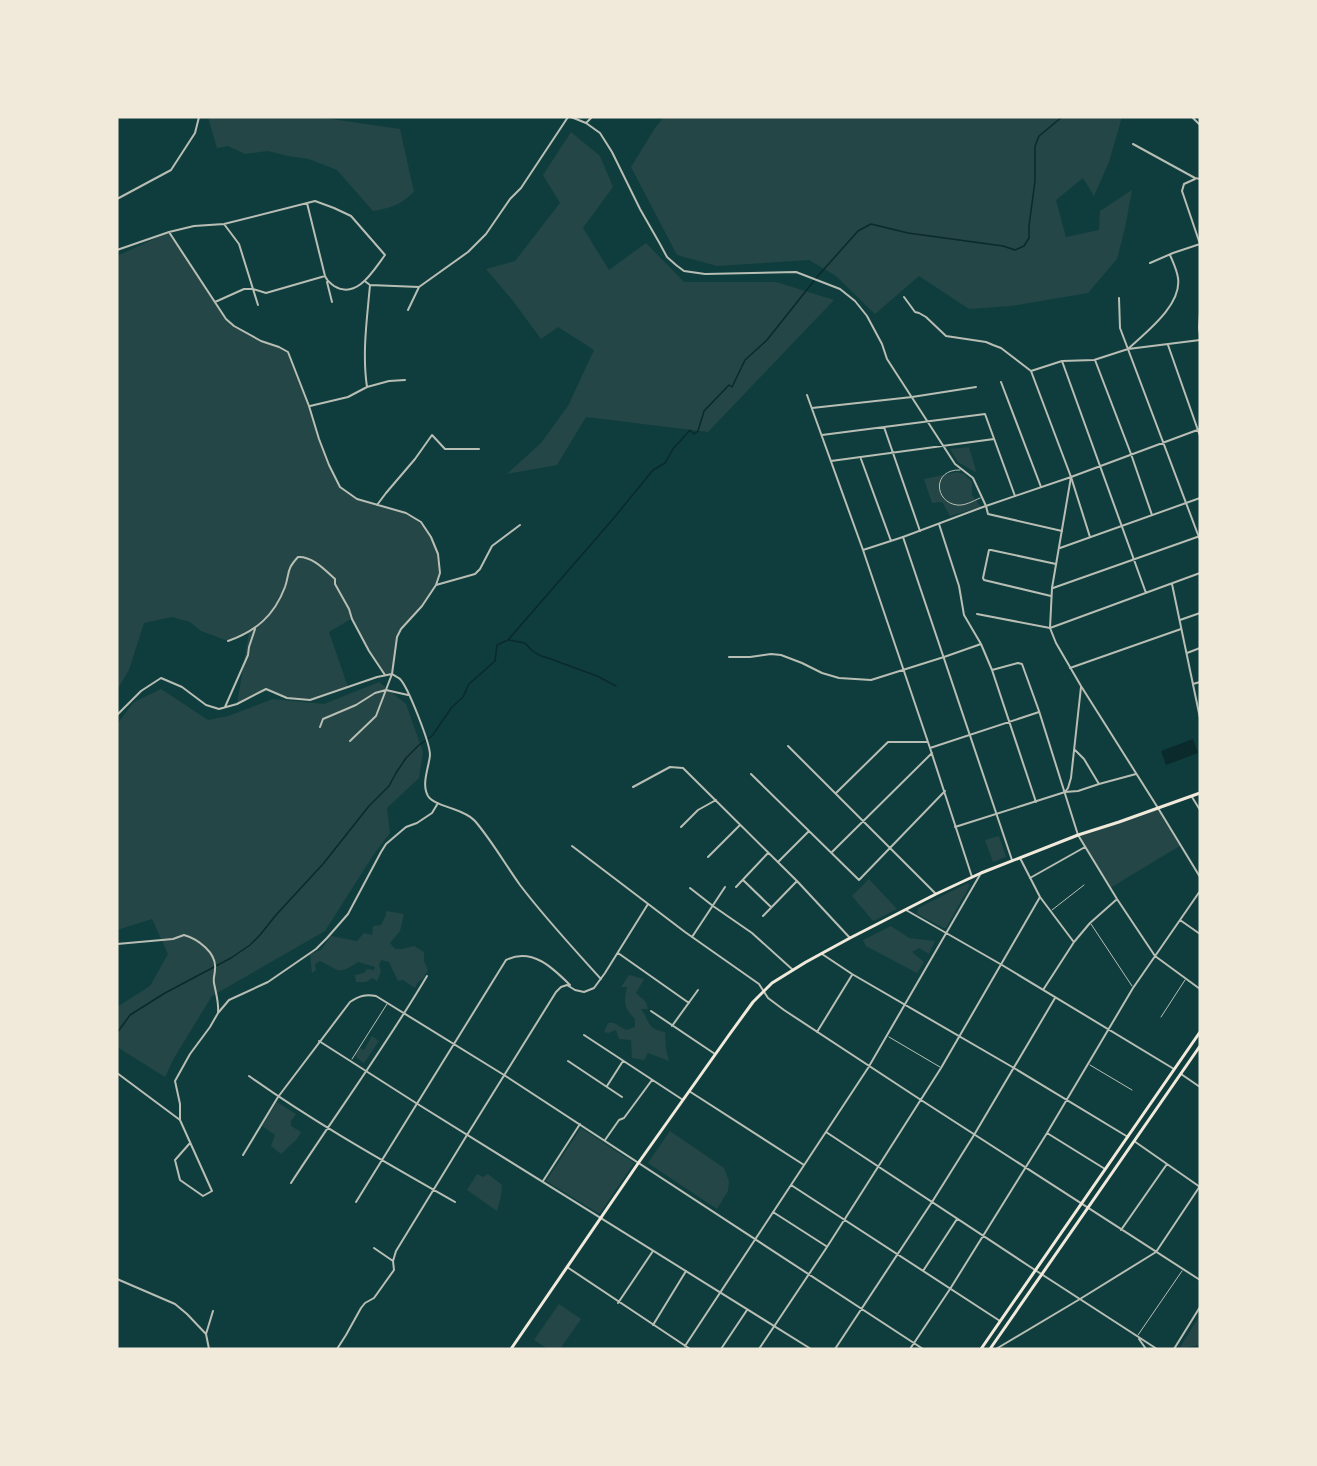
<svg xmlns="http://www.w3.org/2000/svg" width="1317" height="1466" font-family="'Sofia Sans Condensed',sans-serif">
<rect width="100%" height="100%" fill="#0f3d3e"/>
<path fill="#244646" d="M 208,117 L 318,117 L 400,129 L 414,192 C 400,205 391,208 373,211 L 337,170 L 309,159 L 288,156 L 268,151 L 245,154 L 228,146 L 217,148 Z
M 664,117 L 1122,117 L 1109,162 L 1094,196 L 1083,178 L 1056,200 L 1066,237 L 1099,230 L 1100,211 L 1132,190 L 1125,228 L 1117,259 L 1088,293 L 1011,306 L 969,309 L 919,276 L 875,314 L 836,276 L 809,260 L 717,266 L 677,255 L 631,167 L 655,128 Z
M 571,132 L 600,156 L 613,187 L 583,228 L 609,270 L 646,243 L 684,282 L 776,282 L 834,300 L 708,432 L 586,417 L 557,465 L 507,474 L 541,443 L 568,406 L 594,350 L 558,327 L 541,339 L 513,301 L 486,269 L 515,261 L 560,203 L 543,175 Z
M 169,232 L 226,319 C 236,327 248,335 260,341 C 269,345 283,345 289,354 C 293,361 296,371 299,379 C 310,408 318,437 330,465 C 333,471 335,481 339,486 C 345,494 358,499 367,502 C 409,514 435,518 440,569 C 442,591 412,613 401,629 C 393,641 394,660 392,674 L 385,675 L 369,651 L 351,619 L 329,632 L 348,687 L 310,700 L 287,698 L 266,689 L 237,704 L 249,633 L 228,641 L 201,631 L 190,622 L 172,617 L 144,623 L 129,670 L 117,690 L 117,256 Z
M 969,447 L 976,471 L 975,472 L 958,462 L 950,449 Z
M 957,472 L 964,474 L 972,482 L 972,495 L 981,507 L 950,516 L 942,502 L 932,503 L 924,479 Z
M 379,682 L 406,704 L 423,752 L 419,778 L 387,808 L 390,833 L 374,854 L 325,931 L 212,996 L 174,1058 L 165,1077 L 117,1047 L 117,1007 L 150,986 L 168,954 L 152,919 L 117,930 L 117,724 L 134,702 L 161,689 L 208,720 L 228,716 L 273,699 L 324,704 Z
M 1158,808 L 1180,846 L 1168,853 L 1110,888 L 1078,835 Z
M 999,836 L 1006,857 L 993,862 L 985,840 Z
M 869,879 L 897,909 L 873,921 L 852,896 Z
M 968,883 L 970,885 L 946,928 L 944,928 L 917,914 L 918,908 Z
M 386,911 L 404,914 L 400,931 L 390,943 L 395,949 L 402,949 L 414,946 L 424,952 L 424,961 L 428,970 L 423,979 L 418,982 L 415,988 L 403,980 L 398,981 L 389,962 L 381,960 L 379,965 L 381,972 L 377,981 L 373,978 L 366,982 L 356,982 L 355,975 L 364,973 L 367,969 L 374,970 L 375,967 L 358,962 C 337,976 340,970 320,961 L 315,964 L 316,970 L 312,973 L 310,954 L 321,950 L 331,936 L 357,941 L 364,933 L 372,935 L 373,926 L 381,925 L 386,915 Z
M 891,926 L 909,938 L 935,941 L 929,954 L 919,948 L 912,952 L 924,962 L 917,973 L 866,946 L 863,940 Z
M 629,975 L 644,979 L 636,993 L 646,1002 L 648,1009 L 641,1009 C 650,1021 646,1029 665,1032 L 666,1050 L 669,1061 L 648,1053 L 644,1060 L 632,1058 L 631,1040 L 619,1039 L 616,1030 L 608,1033 L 604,1032 L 608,1023 L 614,1023 L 626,1030 L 635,1027 L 635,1019 C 623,1007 624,1002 627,987 L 621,987 Z
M 372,1036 L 379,1041 L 364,1063 L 357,1058 L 355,1054 L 360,1048 L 364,1050 Z
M 277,1102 L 296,1114 L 291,1121 L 291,1126 L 301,1132 L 297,1139 L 281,1154 L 271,1146 L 275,1135 L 262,1126 Z
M 581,1128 L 634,1163 L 600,1213 L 598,1213 L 546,1181 Z
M 670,1131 L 724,1168 L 729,1181 L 728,1191 L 717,1209 L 648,1163 Z
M 477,1174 L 483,1177 L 488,1174 L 502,1185 L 501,1196 L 497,1211 L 467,1190 Z
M 559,1304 L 581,1319 L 560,1349 L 548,1349 L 534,1340 Z
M 1200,1315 L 1200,1345 L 1179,1349 Z"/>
<path fill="#0a2a2b" d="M 1193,739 L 1198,753 L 1166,765 L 1161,751 Z"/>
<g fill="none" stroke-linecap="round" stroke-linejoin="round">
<path stroke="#0a2a2b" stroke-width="1.5" d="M 509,640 L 525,643 C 532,651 537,656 548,658 L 597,676 L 616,686
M 117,1033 L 130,1015 L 165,993 L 231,958 L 250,945 L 260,935 L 276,915 L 323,864 L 369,806 L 389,786 L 396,773 L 406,758 L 419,745 L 432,736 L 452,707 L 463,697 L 469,684 L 495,661 L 497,645 L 508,640 L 613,519 L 653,470 L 665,463 L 673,449 L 690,430 L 694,434 L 698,431 L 704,411 L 729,385 L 732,387 L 745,360 L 767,340 L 817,277 L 858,231 L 871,224 L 908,233 L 1003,246 L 1015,250 L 1024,246 L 1029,238 L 1029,226 L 1035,181 L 1035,146 L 1039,136 L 1062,117"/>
<path stroke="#b8beb3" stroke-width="1" d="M 960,470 C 932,469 934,502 957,505 C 965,506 973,501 980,498
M 1052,910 L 1084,885
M 1091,924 L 1132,986
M 1161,1017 L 1185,980
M 889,1037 L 940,1067
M 352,1059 L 387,1004
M 1090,1065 L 1132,1090
M 1138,1335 L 1182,1271"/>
<path stroke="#b8beb3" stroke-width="2" d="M 571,117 L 586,123 L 600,133 L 612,152 L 640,209 L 660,244 L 667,257 L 676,265 L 684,271 L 705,274 L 796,272 L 840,289 L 855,301 L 867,316 L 882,344 L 887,359 L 955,464 L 973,478 L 986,506 L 988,514 L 1062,531
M 1142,117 L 1143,117
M 1192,117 L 1200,125
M 586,123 L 592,117
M 1133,144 L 1195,178 L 1200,179
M 1195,179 L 1184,184 L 1182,191 L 1200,244
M 117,199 L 171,170 L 195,133 L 199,117
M 307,203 L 325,276
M 224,224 L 239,244 L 258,305
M 169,232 L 226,319 L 234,326 L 261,341 L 279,347 L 288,352 L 309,406 L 319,439 L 329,465 L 340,487 L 357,499 L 406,513 L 421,522 L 431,537 L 438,554 L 440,573 L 436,585 L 422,606 L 401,629 L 397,637 L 392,674 L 376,716 L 350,741
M 117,250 L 169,232 L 194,226 L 224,224 L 315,201 L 334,208 L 351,216 L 385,255 C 373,271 357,300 334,286 C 329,282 327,281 325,276 L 266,293 L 253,289 L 244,289 L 215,302
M 1150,263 L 1173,253 L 1200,244
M 327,282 L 332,302
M 366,282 L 370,285 L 419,287
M 904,297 L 915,312 L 919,313 L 926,317 L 946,336 L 986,342 L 993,345 L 1001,348 L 1031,371 L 1071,477 L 1090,537
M 1119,298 L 1120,328 L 1200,540
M 408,310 L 419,287 L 468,252 L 486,234 L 510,199 L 521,188 L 568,117
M 1200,312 L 1199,328 L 1200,336
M 1168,345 L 1200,436
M 1128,349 C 1146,332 1182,305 1178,278 C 1177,270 1173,262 1170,255
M 1095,360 L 1131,454 L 1152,515
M 1062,361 L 1146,593
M 1031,371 L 1062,361 L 1094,360 L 1128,349 L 1200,340
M 1001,382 L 1041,487
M 367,387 C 362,353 367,319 370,285
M 807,395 L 863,550 L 930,748 L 972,877
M 310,406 L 348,397 L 367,387 L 389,381 L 405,380
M 812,408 L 912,397 L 976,387
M 884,427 L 920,531
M 822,435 L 985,414 L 1015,496
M 861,459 L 891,541
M 831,461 L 994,439
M 1071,477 L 1200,429
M 377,505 L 386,493 L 415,459 L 432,435 L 445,449 L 479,449
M 939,524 L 959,586 L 964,615 L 981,644 L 992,670 L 1036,802
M 863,550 L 903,537
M 1172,584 L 1200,718
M 436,585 L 475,574 L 480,569 L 492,546 L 520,525
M 1053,588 L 1200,536
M 1051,596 L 984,580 L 983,578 L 989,550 L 991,550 L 1056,564
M 977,614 L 1050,628 L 1200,573
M 1180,620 L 1200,613
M 228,641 C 256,631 274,616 285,587 C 290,572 286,570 298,557 C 312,556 325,570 335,579 L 335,584 L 349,609 L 352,619 L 369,651 L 385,675
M 1187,653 L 1200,648
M 729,657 L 750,657 L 771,654 L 781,655 L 802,663 L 822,673 L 839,678 L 871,680 L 944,657 L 981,644
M 1070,668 L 1181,629
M 992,670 L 1018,663 L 1022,664 L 1039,711 L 1078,835 L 1117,899 L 1155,956 L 1200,989
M 1193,684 L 1200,682
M 225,707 L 248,655 L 249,647 L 255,629
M 117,715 L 141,691 L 161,678 L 182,687 L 206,705 L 219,709 L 237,704 L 266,689 L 287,698 L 310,700 L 377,677 L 392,674 C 395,676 398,677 400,679 C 408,687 430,743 430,755 C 429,767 421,784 428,796 C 435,807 463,808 475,821 C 492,841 505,864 520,885 C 545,918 573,948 601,979
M 320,727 L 323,719 L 356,705 L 375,693 L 386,690 L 408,695
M 788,746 L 936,894
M 930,748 L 1039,712
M 1075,750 L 1084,759 L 1099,784
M 751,774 L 859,880 L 945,791
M 633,787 L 670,767 L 683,768 L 797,881 L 850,938
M 1065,792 L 1068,788 L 1071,778 L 1081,687
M 836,793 L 888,742 L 928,742
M 1192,797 L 1200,810
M 1158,808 L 1200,877
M 681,827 L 698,810 L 716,800
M 955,827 L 1065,792 L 1078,791 L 1099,784 L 1136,774
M 572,846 L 685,932 L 759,984 L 768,998 L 784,1010 L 921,1100 L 1200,1280
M 832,852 L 932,753
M 708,857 L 740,825
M 1020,858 L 1040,897 L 1073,941
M 778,862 L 809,831
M 1030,878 L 1085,847
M 743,880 L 771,907
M 736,887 L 768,853
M 690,888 L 713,906 L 752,933 L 793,970
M 906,910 L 1002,965 L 1174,1069
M 763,916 L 797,881
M 1180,920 L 1200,934
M 692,937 L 725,887
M 117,944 L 173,939 L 184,935 C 198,939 217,953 215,969 C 215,974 213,978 214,983 C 216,994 219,1002 218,1013
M 618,953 L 689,1003
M 822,954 L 852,974 L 1014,1068 L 1128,1137
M 1043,990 L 1074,942 L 1090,923 L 1116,900
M 651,1011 L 715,1054
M 672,1026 L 698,990
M 817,1032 L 852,975
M 584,1035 L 683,1100
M 568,1061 L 622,1097
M 117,1073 L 180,1120
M 1181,1074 L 1200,1087
M 249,1076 C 315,1123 385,1162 455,1202
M 607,1086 L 623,1061
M 689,1091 L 804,1165
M 826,1132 L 1035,1270
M 1047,1133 L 1105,1169
M 605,1140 L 619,1120 L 624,1118 L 652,1080
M 1134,1141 L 1200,1187
M 190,1143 L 175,1160 L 180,1180 L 203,1196 L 212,1191 L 180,1120 L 180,1104 L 175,1081 L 190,1054 L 210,1027 L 218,1013 L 229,1000 L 268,982 L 316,949 L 327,938 L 348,914 L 381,852 L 386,844 L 406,827 L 417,823 L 432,813 L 438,803
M 243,1155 L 278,1097 L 350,1002 C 359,996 365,994 376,996 L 504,1075 L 923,1349
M 543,1181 L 580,1124
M 291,1183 C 336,1114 385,1047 427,976
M 791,1185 L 1000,1321
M 356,1202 L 506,960 C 532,947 553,968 570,985
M 773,1212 L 826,1246
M 1121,1230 L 1167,1164
M 374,1248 L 393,1261
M 567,1267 L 690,1349
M 923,1271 L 957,1219
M 117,1279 L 175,1304 L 187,1314 L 206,1334 L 209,1349
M 618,1303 L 653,1251
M 653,1325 L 686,1271
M 206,1334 L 213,1311
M 685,1346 L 868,1068 L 981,873
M 337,1349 L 346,1335 L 361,1308 L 365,1303 L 374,1298 L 394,1270 L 393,1261 L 396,1251 L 467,1135 L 556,992 L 561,987 L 567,985 L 575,990 L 584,992 L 594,988 L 605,973 L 648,904
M 721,1349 L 747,1310
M 759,1349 L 827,1247 L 941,1068 L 1040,897
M 835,1349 L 932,1202 L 974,1135 L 1055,998
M 910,1349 L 950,1289 L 1047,1133 L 1133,988 L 1200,891
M 996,1349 L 1080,1299 L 1156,1252 L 1200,1186
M 1174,1349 L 1200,1307"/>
<path stroke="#b8beb3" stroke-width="2" d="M 1060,548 L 1200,498
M 1012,860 L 903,537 L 983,507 L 1071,477 L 1052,588 L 1050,628 L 1056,643 L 1081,686 L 1158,808
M 319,1041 L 416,1103 L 811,1349
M 1035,1270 L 1157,1349
M 1139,1339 L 1146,1349"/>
<path stroke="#f1e9da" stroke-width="3" d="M 511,1349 L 639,1162 L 729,1035 L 753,1002 L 772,983 L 806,962 L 850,938 L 936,894 L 981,873 L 1078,835 L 1119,822 L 1200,793
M 981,1349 L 1200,1032
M 990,1349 L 1200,1046"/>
</g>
<rect width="1317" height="1466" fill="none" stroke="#f1e9da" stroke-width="237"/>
</svg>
